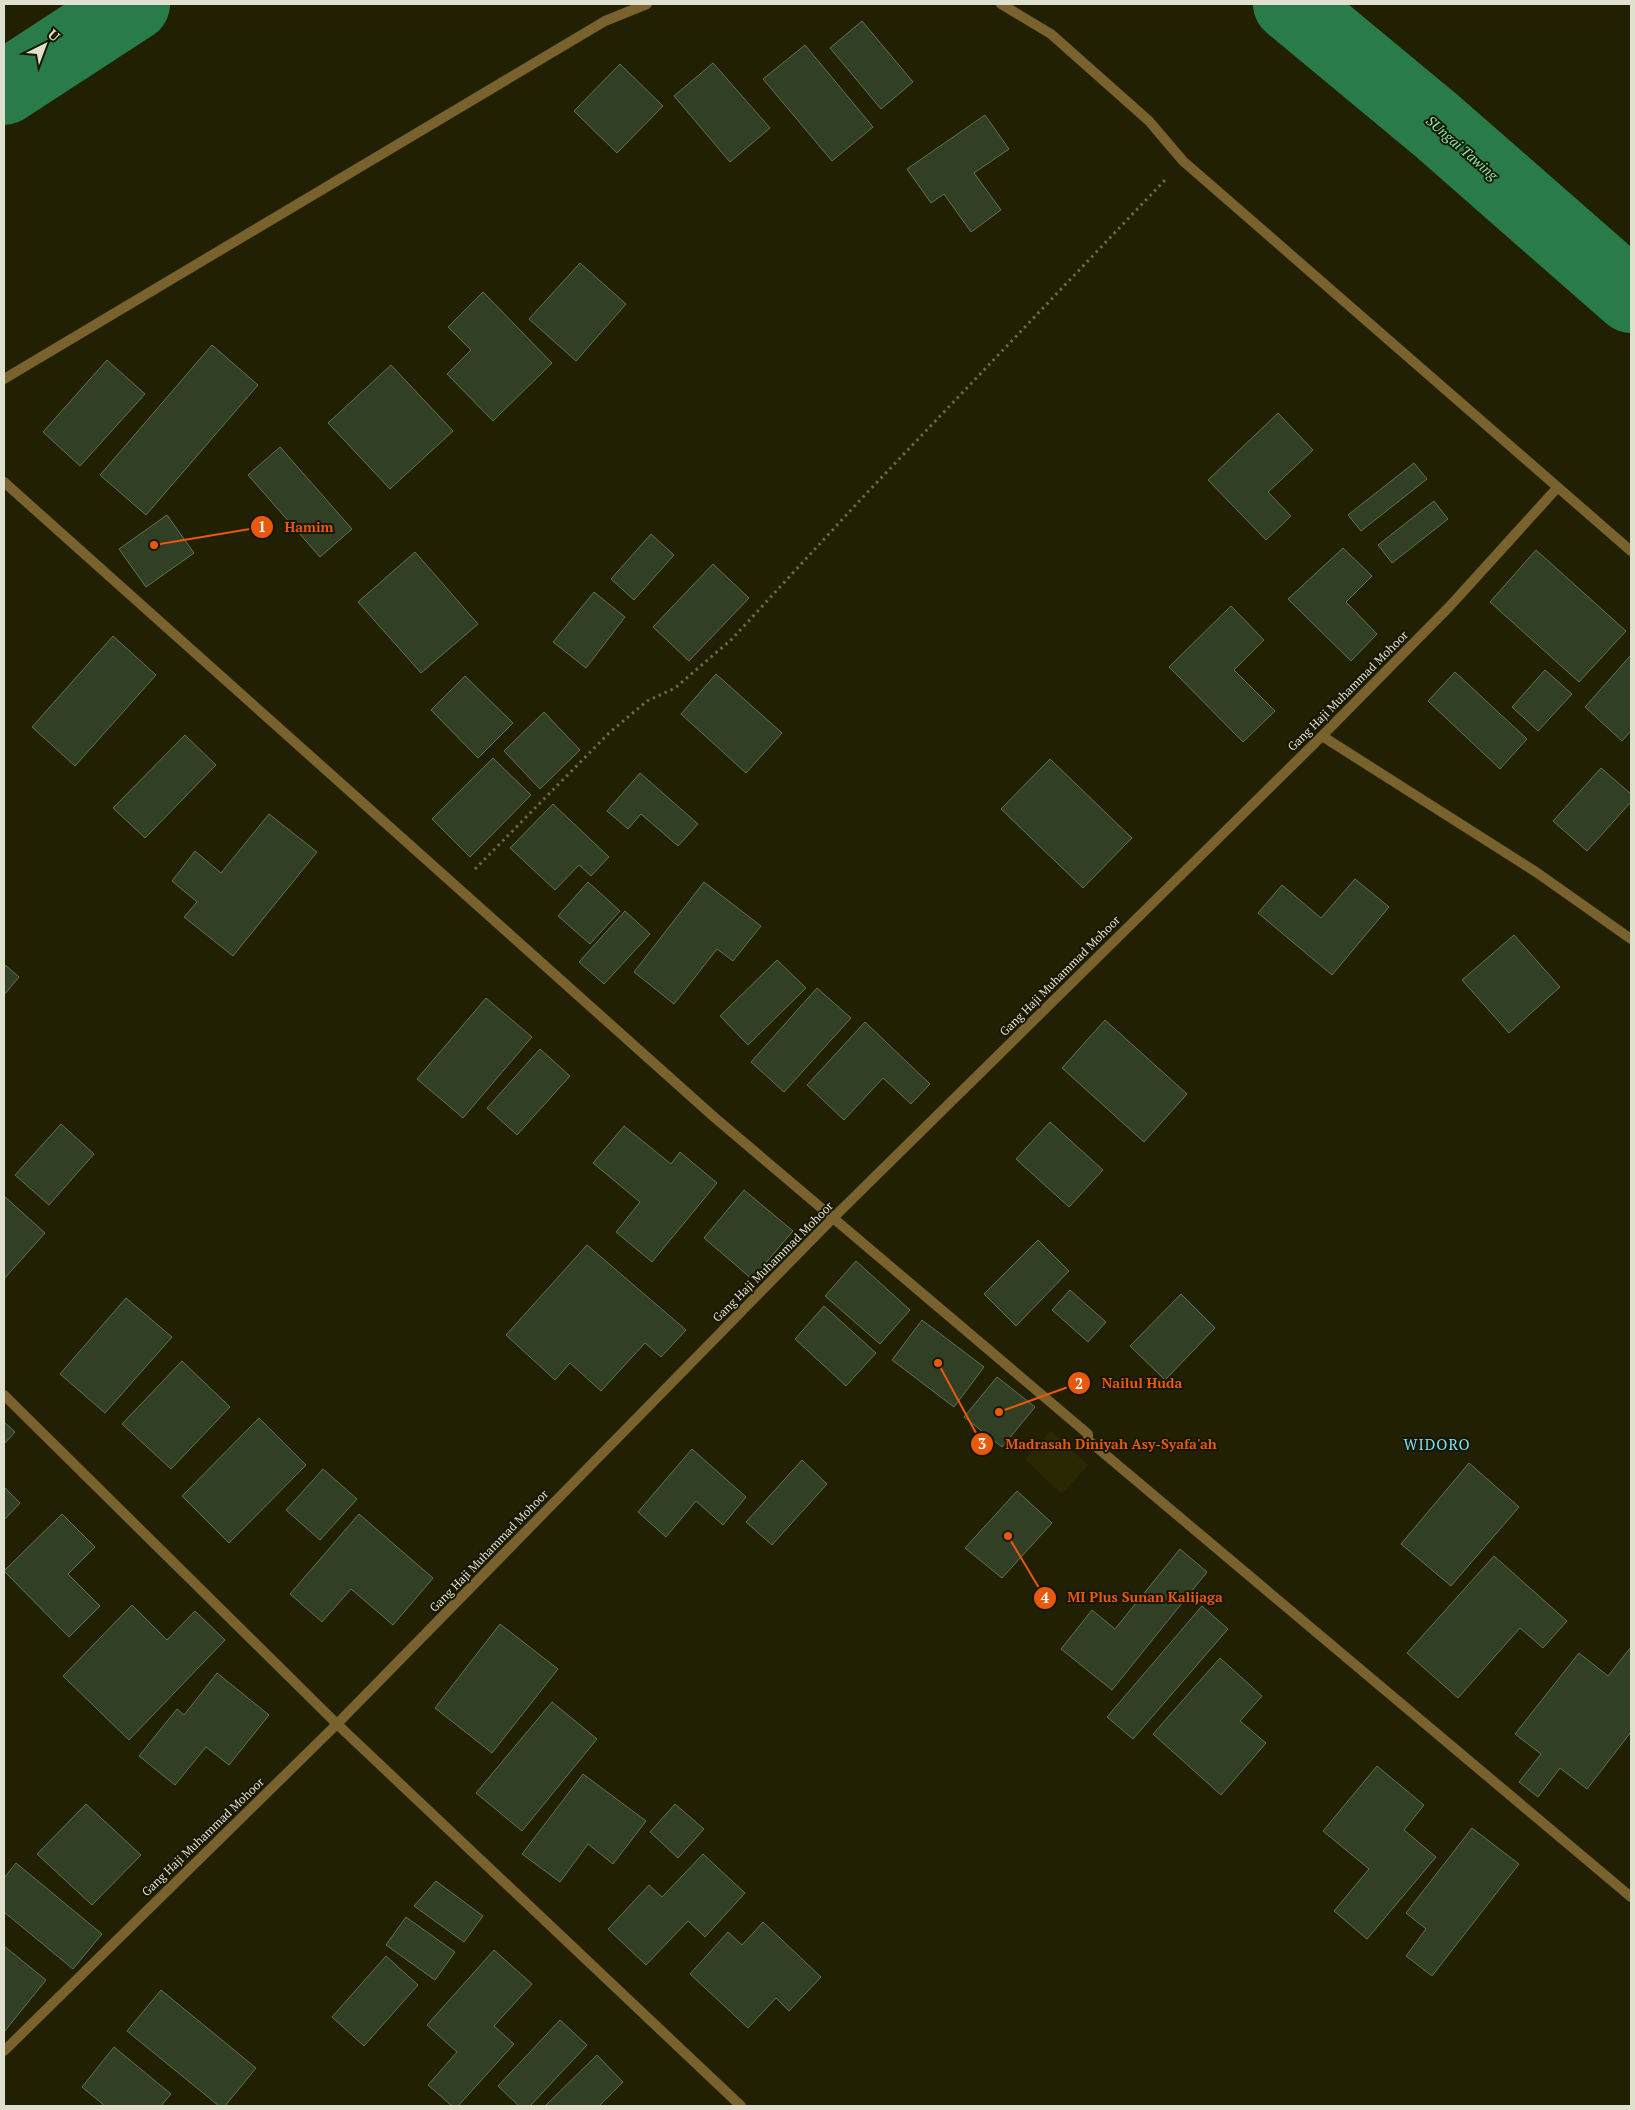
<svg xmlns="http://www.w3.org/2000/svg" width="1635" height="2110" font-family="'PT Serif',serif">
<rect width="100%" height="100%" fill="#212003"/>
<path fill="#292802" d="M 1051,1431 L 1088,1465 L 1062,1494 L 1025,1459 Z"/>
<g fill="none" stroke-linecap="round" stroke-linejoin="round">
<path stroke="#297b4a" stroke-width="74" d="M 1290,4 L 1437,126 L 1631,296
M 4,88 L 133,4"/>
</g>
<path fill="#313f25" stroke="#637256" d="M 862,21 L 913,82 L 881,109 L 830,48 Z
M 805,45 L 873,127 L 832,161 L 763,79 Z
M 713,63 L 770,128 L 730,162 L 674,96 Z
M 620,64 L 663,106 L 617,153 L 574,111 Z
M 985,115 L 1009,149 L 974,173 L 1001,210 L 971,232 L 944,194 L 931,203 L 907,169 Z
M 580,263 L 626,304 L 576,361 L 529,319 Z
M 483,292 L 552,363 L 493,421 L 447,374 L 471,350 L 448,327 Z
M 212,345 L 258,385 L 146,515 L 100,475 Z
M 107,360 L 145,394 L 80,466 L 43,432 Z
M 391,365 L 453,431 L 390,489 L 328,423 Z
M 1278,413 L 1313,450 L 1268,492 L 1291,516 L 1266,540 L 1208,480 Z
M 280,447 L 352,529 L 320,557 L 248,475 Z
M 1414,463 L 1427,479 L 1361,531 L 1348,515 Z
M 1434,501 L 1448,519 L 1392,563 L 1378,545 Z
M 167,515 L 194,553 L 146,587 L 119,549 Z
M 651,534 L 674,555 L 634,600 L 611,579 Z
M 1343,548 L 1372,576 L 1346,602 L 1377,634 L 1351,661 L 1288,599 Z
M 1536,550 L 1626,631 L 1579,682 L 1490,602 Z
M 415,552 L 478,624 L 421,673 L 358,602 Z
M 713,564 L 749,598 L 689,661 L 653,627 Z
M 594,592 L 625,617 L 586,668 L 553,642 Z
M 1231,606 L 1264,640 L 1234,670 L 1275,711 L 1243,742 L 1169,667 Z
M 113,636 L 156,675 L 75,766 L 32,727 Z
M 1631,655 L 1631,731 L 1622,741 L 1585,707 Z
M 1545,670 L 1572,694 L 1538,731 L 1512,707 Z
M 1455,672 L 1527,739 L 1500,769 L 1428,701 Z
M 716,674 L 782,733 L 746,773 L 681,714 Z
M 465,676 L 513,723 L 478,758 L 431,710 Z
M 544,712 L 580,750 L 540,789 L 504,751 Z
M 185,735 L 216,765 L 145,838 L 113,808 Z
M 493,758 L 531,795 L 470,857 L 432,819 Z
M 1050,759 L 1132,838 L 1083,888 L 1001,809 Z
M 1601,768 L 1631,794 L 1631,802 L 1587,851 L 1553,821 Z
M 640,773 L 698,824 L 678,846 L 641,814 L 628,829 L 607,811 Z
M 553,804 L 609,857 L 591,876 L 579,865 L 555,890 L 510,848 Z
M 269,814 L 317,852 L 233,956 L 184,917 L 197,902 L 172,881 L 195,851 L 221,873 Z
M 1355,879 L 1389,907 L 1332,975 L 1258,913 L 1282,885 L 1321,918 Z
M 588,882 L 620,911 L 590,944 L 558,916 Z
M 704,882 L 761,926 L 733,961 L 717,949 L 674,1004 L 634,972 Z
M 625,911 L 650,934 L 604,984 L 579,962 Z
M 1514,935 L 1560,987 L 1509,1033 L 1462,980 Z
M 777,960 L 806,988 L 748,1045 L 720,1016 Z
M 4,964 L 19,977 L 4,995 Z
M 817,988 L 851,1018 L 784,1092 L 751,1062 Z
M 486,998 L 532,1037 L 463,1118 L 417,1079 Z
M 1105,1020 L 1187,1094 L 1144,1142 L 1062,1068 Z
M 865,1022 L 930,1084 L 911,1104 L 883,1078 L 844,1120 L 807,1085 Z
M 540,1049 L 570,1076 L 517,1135 L 487,1108 Z
M 1050,1122 L 1103,1170 L 1069,1207 L 1016,1159 Z
M 61,1124 L 94,1154 L 49,1205 L 15,1175 Z
M 624,1126 L 671,1164 L 680,1152 L 717,1183 L 652,1262 L 616,1232 L 640,1202 L 593,1163 Z
M 744,1190 L 793,1231 L 752,1279 L 704,1238 Z
M 4,1196 L 45,1233 L 4,1279 Z
M 1038,1240 L 1069,1271 L 1016,1326 L 984,1294 Z
M 587,1245 L 686,1330 L 661,1357 L 645,1343 L 601,1391 L 570,1363 L 555,1380 L 506,1335 Z
M 856,1261 L 910,1310 L 880,1344 L 825,1296 Z
M 1070,1290 L 1106,1322 L 1088,1342 L 1052,1310 Z
M 1181,1294 L 1215,1328 L 1165,1380 L 1130,1346 Z
M 126,1298 L 172,1337 L 105,1413 L 60,1374 Z
M 824,1306 L 876,1353 L 846,1386 L 795,1339 Z
M 922,1320 L 984,1367 L 954,1407 L 892,1360 Z
M 182,1361 L 230,1407 L 171,1469 L 122,1424 Z
M 997,1377 L 1035,1407 L 1002,1447 L 964,1417 Z
M 259,1418 L 306,1465 L 229,1543 L 182,1496 Z
M 4,1422 L 15,1432 L 4,1444 Z
M 692,1449 L 746,1497 L 723,1525 L 696,1501 L 666,1537 L 638,1512 Z
M 802,1460 L 827,1484 L 772,1545 L 746,1522 Z
M 1469,1463 L 1519,1507 L 1451,1586 L 1401,1544 Z
M 323,1469 L 357,1499 L 320,1540 L 286,1510 Z
M 4,1487 L 20,1503 L 4,1520 Z
M 1017,1491 L 1052,1523 L 1002,1578 L 965,1548 Z
M 62,1514 L 95,1547 L 68,1574 L 100,1606 L 69,1637 L 4,1571 Z
M 359,1514 L 433,1578 L 393,1625 L 351,1589 L 322,1622 L 290,1594 Z
M 1180,1549 L 1207,1572 L 1112,1690 L 1061,1649 L 1092,1610 L 1115,1629 Z
M 1494,1556 L 1567,1621 L 1543,1648 L 1520,1628 L 1458,1698 L 1407,1653 Z
M 132,1605 L 167,1640 L 195,1611 L 225,1640 L 129,1740 L 63,1676 Z
M 1202,1606 L 1228,1629 L 1133,1739 L 1107,1717 Z
M 500,1624 L 558,1669 L 492,1753 L 435,1708 Z
M 1631,1647 L 1631,1732 L 1587,1789 L 1560,1768 L 1538,1797 L 1519,1782 L 1541,1754 L 1515,1734 L 1579,1653 L 1608,1676 Z
M 1220,1658 L 1262,1696 L 1240,1721 L 1266,1743 L 1221,1795 L 1153,1734 Z
M 217,1673 L 269,1715 L 229,1765 L 206,1747 L 175,1785 L 139,1756 L 177,1709 L 184,1715 Z
M 552,1702 L 597,1739 L 522,1831 L 476,1793 Z
M 1377,1766 L 1424,1805 L 1404,1830 L 1436,1857 L 1367,1939 L 1334,1911 L 1369,1869 L 1323,1831 Z
M 583,1774 L 646,1821 L 613,1864 L 588,1844 L 560,1882 L 522,1854 Z
M 86,1804 L 141,1855 L 92,1905 L 37,1854 Z
M 675,1804 L 704,1829 L 678,1858 L 650,1832 Z
M 1472,1828 L 1519,1864 L 1432,1976 L 1406,1956 L 1426,1929 L 1406,1913 Z
M 703,1854 L 745,1893 L 705,1937 L 688,1921 L 646,1965 L 608,1929 L 649,1885 L 662,1897 Z
M 16,1863 L 102,1934 L 73,1969 L 4,1912 L 4,1878 Z
M 436,1881 L 483,1916 L 464,1942 L 414,1906 Z
M 406,1917 L 455,1952 L 435,1980 L 386,1945 Z
M 763,1922 L 821,1977 L 789,2011 L 776,1998 L 748,2028 L 690,1974 L 728,1932 L 742,1945 Z
M 4,1946 L 46,1980 L 4,2032 Z
M 494,1950 L 532,1984 L 494,2026 L 514,2044 L 458,2106 L 452,2106 L 428,2085 L 457,2052 L 427,2025 Z
M 386,1956 L 418,1985 L 364,2046 L 332,2017 Z
M 161,1990 L 256,2068 L 225,2106 L 219,2106 L 127,2031 Z
M 560,2020 L 587,2045 L 530,2106 L 519,2106 L 498,2086 Z
M 114,2047 L 171,2094 L 161,2106 L 105,2106 L 82,2087 Z
M 597,2055 L 623,2082 L 599,2106 L 545,2106 Z"/>
<g fill="none" stroke-linecap="round" stroke-linejoin="round">
<path stroke="#68684f" stroke-width="3" stroke-dasharray="2.5 4" stroke-linecap="butt" d="M 475,869 L 609,733 L 647,701 L 675,688 L 732,639 L 862,498 L 1165,180"/>
<path stroke="#79622d" stroke-width="10" d="M 1001,4 L 1051,34 L 1149,121 L 1183,161 L 1631,551
M 4,379 L 605,21 L 647,4
M 4,482 L 714,1117 L 1088,1434 L 1088,1440 L 1631,1897
M 1322,736 L 1536,872 L 1631,939
M 4,1395 L 337,1724 L 741,2106
M 4,2051 L 337,1724 L 833,1218 L 1322,736 L 1450,606 L 1557,488"/>
</g>
<g text-anchor="middle" stroke-width="4" stroke-linejoin="round" paint-order="stroke">
<g font-size="12" fill="#dfe0ce" stroke="#171700">
<text transform="translate(1348 691) rotate(-45)" y="4">Gang Haji Muhammad Mohoor</text>
<text transform="translate(1060 976) rotate(-45)" y="4">Gang Haji Muhammad Mohoor</text>
<text transform="translate(773 1262) rotate(-45)" y="4">Gang Haji Muhammad Mohoor</text>
<text transform="translate(489 1551) rotate(-46)" y="4">Gang Haji Muhammad Mohoor</text>
<text transform="translate(203 1837) rotate(-44)" y="4">Gang Haji Muhammad Mohoor</text>
</g>
<g font-size="14" font-style="italic" fill="#80eba4" stroke="#171700">
<text transform="translate(1462 148) rotate(41)" y="5">SUngai Tawing</text>
</g>
<g font-size="15" letter-spacing="1" fill="#7edefc" stroke="#171700">
<text x="1437" y="1450">WIDORO</text>
</g>
</g>
<path fill="none" stroke="#e8590c" stroke-width="2" d="M154 545L262 527M999 1412L1079 1383M938 1363L982 1444M1008 1536L1045 1598"/>
<g fill="#e8590c" stroke="#171700" stroke-width="2">
<circle cx="154" cy="545" r="5"/>
<circle cx="999" cy="1412" r="5"/>
<circle cx="938" cy="1363" r="5"/>
<circle cx="1008" cy="1536" r="5"/>
<circle cx="262" cy="527" r="12"/>
<circle cx="1079" cy="1383" r="12"/>
<circle cx="982" cy="1444" r="12"/>
<circle cx="1045" cy="1598" r="12"/>
</g>
<g font-size="15" text-anchor="middle" font-weight="bold" fill="#fff">
<text x="262" y="532">1</text>
<text x="1079" y="1389">2</text>
<text x="982" y="1449">3</text>
<text x="1045" y="1603">4</text>
</g>
<g font-size="14" text-anchor="middle" font-weight="bold" fill="#e8590c" stroke="#171700" stroke-width="4" stroke-linejoin="round" paint-order="stroke">
<text x="309" y="532">Hamim</text>
<text x="1142" y="1388">Nailul Huda</text>
<text x="1111" y="1449">Madrasah Diniyah Asy-Syafa'ah</text>
<text x="1145" y="1602">MI Plus Sunan Kalijaga</text>
</g>
<rect width="1635" height="2110" fill="none" stroke="#dfe0ce" stroke-width="10"/>
<g transform="translate(45 45) rotate(42)" stroke="#171700" stroke-width="4" paint-order="stroke">
<path d="M0-4L9 19L0 12L-9 19Z" fill="#dfe0ce"/>
<text y="-8" font-size="14" font-weight="bold" text-anchor="middle" fill="#dfe0ce">U</text>
</g>
</svg>
